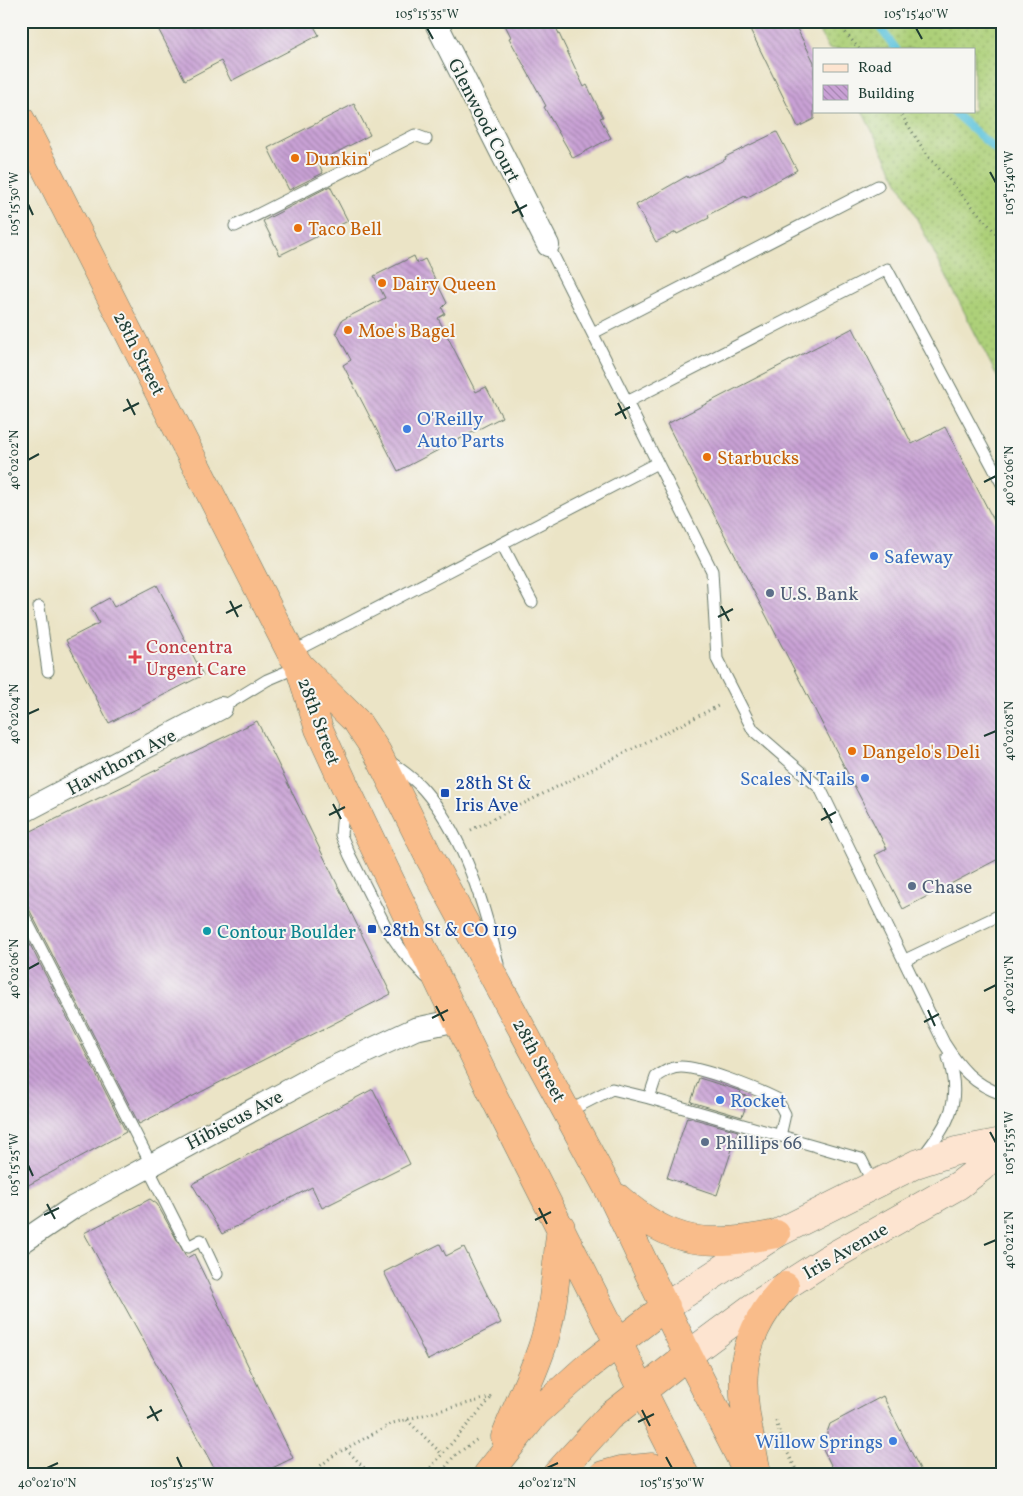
<svg xmlns="http://www.w3.org/2000/svg" width="1023" height="1496" font-family="Vollkorn,serif">
<defs>
<pattern id="grass-dots" width="8" height="8" patternUnits="userSpaceOnUse" patternTransform="scale(1.25)"><rect width="8" height="8" fill="#add079"/><path d="M2 2h.1M6 6h.1" fill="none" stroke="#8caa64" stroke-width="1.8" stroke-linecap="round"/></pattern>
<pattern id="building-back-hatch" width="6" height="6" patternUnits="userSpaceOnUse" patternTransform="scale(1.25)"><rect width="6" height="6" fill="#c9a1d5"/><path d="M-1 5l2 2M0 0l6 6M5-1l2 2" fill="none" stroke="#a384ae"/></pattern>
</defs>
<rect width="100%" height="100%" fill="#f6f6f2"/>
<filter id="ink" filterUnits="userSpaceOnUse"><feTurbulence type="fractalNoise" baseFrequency=".02" numOctaves="2"/><feDisplacementMap in="SourceGraphic" scale="10" xChannelSelector="R" yChannelSelector="G"/><feConvolveMatrix kernelMatrix="1 2 1 2 8 2 1 2 1" color-interpolation-filters="sRGB"/></filter>
<filter id="wash" filterUnits="userSpaceOnUse"><feTurbulence type="fractalNoise" baseFrequency=".0096" numOctaves="4" result="noise"/><feDisplacementMap in="SourceGraphic" scale="20" xChannelSelector="R" yChannelSelector="G"/><feGaussianBlur stdDeviation="1.12" result="paint"/><feColorMatrix in="noise" values="0 0 0 0 0 0 0 0 0 0 0 0 0 0 0 0 0 1.4 0 .05"/><feComposite in="paint" operator="in"/></filter>
<g filter="url(#wash)">
<rect width="100%" height="100%" fill="#ebe4c6"/>
<path fill="url(#grass-dots)" stroke="#668656" d="M 813,21 L 1002,21 L 1002,386 L 862,111 L 974,111 L 974,49 L 829,49 Z"/>
<g fill="none" stroke-linecap="round" stroke-linejoin="round">
<path stroke="#60c5dd" stroke-width="8" d="M 875,21 L 896,49
M 952,111 L 995,149 L 1002,158"/>
</g>
<g id="blocks">
<path fill="url(#building-back-hatch)" d="M 154,21 L 311,21 L 319,35 L 231,81 L 221,61 L 185,80 Z
M 503,21 L 553,21 L 584,87 L 587,85 L 603,117 L 600,118 L 611,138 L 573,158 L 544,107 L 546,106 L 509,38 L 511,37 Z
M 746,21 L 793,21 L 814,62 L 814,119 L 798,127 Z
M 354,104 L 370,135 L 318,162 L 323,173 L 289,190 L 268,148 Z
M 777,132 L 797,170 L 746,198 L 745,196 L 708,215 L 709,218 L 677,234 L 676,232 L 656,242 L 636,205 L 687,176 L 688,178 L 726,159 L 725,157 Z
M 330,186 L 348,221 L 280,255 L 263,221 Z
M 414,256 L 417,263 L 425,259 L 447,303 L 442,308 L 445,314 L 438,318 L 476,392 L 486,387 L 502,417 L 398,471 L 343,365 L 351,360 L 336,332 L 342,320 L 385,298 L 374,276 Z
M 853,328 L 912,444 L 945,427 L 1002,536 L 1002,857 L 903,909 L 875,855 L 887,849 L 667,424 Z
M 157,585 L 203,675 L 109,723 L 66,640 L 99,623 L 91,608 L 109,598 L 114,607 Z
M 257,721 L 391,994 L 139,1124 L 28,907 L 21,903 L 21,836 Z
M 21,927 L 126,1132 L 21,1189 Z
M 699,1078 L 741,1091 L 740,1094 L 749,1097 L 742,1117 L 691,1102 Z
M 373,1089 L 410,1164 L 322,1208 L 312,1187 L 222,1234 L 192,1184 Z
M 687,1117 L 738,1131 L 717,1195 L 667,1178 Z
M 150,1199 L 157,1204 L 187,1258 L 194,1254 L 293,1458 L 258,1475 L 218,1475 L 84,1233 Z
M 440,1244 L 446,1256 L 464,1247 L 501,1323 L 428,1360 L 384,1272 Z
M 883,1396 L 923,1475 L 836,1475 L 822,1447 L 830,1424 Z"/>
</g>
</g>
<g filter="url(#ink)">
<use href="#blocks" fill-opacity="0" stroke="#667767" stroke-width="1"/>
<g fill="none" stroke-linecap="round" stroke-linejoin="round">
<defs>
<path id="service" d="M 21,163 L 38,154
M 235,226 L 415,135 L 426,139
M 548,245 L 712,571 L 717,659 L 753,730 L 820,788 L 944,1043 C 959,1067 974,1085 1002,1094
M 593,333 L 878,186
M 627,402 L 887,269 L 1002,484
M 502,544 L 532,602
M 39,607 L 48,671
M 291,653 L 657,463
M 221,708 L 267,680 L 300,666
M 389,761 C 401,770 414,778 424,790 C 464,836 485,905 498,964
M 344,798 L 341,835 L 350,856 L 387,929 L 403,952 L 426,977
M 21,910 L 151,1164
M 905,960 L 1002,914
M 649,1098 L 656,1077 C 664,1072 671,1067 681,1067 C 702,1067 757,1089 777,1099 L 785,1114 L 780,1136
M 567,1112 L 612,1089 L 649,1098 L 861,1159 L 874,1185
M 923,1156 C 950,1122 962,1101 948,1057
M 147,1166 L 188,1247 L 201,1240 L 217,1274"/>
<path id="minor" d="M 435,21 L 548,245
M 21,813 L 221,708
M 21,1243 L 74,1207 L 321,1073 L 415,1029 L 458,1020"/>
<path id="secondary" d="M 666,1306 L 776,1234 L 916,1164 L 956,1151 L 1002,1142
M 688,1355 L 753,1307 L 826,1260 L 959,1185 L 981,1168 L 1002,1145"/>
<path id="trunk" d="M 21,120 L 291,653 L 300,666 L 357,722 L 377,752 L 427,853 L 609,1190 L 688,1355 L 749,1475
M 300,669 L 319,729 L 345,786 L 494,1097 L 685,1475
M 618,1198 C 672,1246 708,1247 776,1234
M 505,1437 C 517,1405 534,1374 544,1341 C 555,1305 556,1265 561,1227
M 756,1468 C 741,1393 729,1349 785,1286
M 487,1475 L 536,1413 L 586,1368 L 666,1306
M 556,1475 L 609,1417 L 688,1355
M 603,1475 L 621,1470 L 652,1467 L 666,1475"/>
</defs>
<use href="#service" stroke="#667767" stroke-width="13"/>
<use href="#minor" stroke="#667767" stroke-width="24"/>
<use href="#secondary" stroke="#667767" stroke-width="29"/>
<use href="#trunk" stroke="#667767" stroke-width="29"/>
<path stroke="#667767" stroke-width="3" stroke-dasharray="1 4" stroke-linecap="butt" d="M 836,21 L 859,49
M 899,111 L 927,155 L 1002,240
M 471,830 L 720,705
M 407,1420 L 442,1454
M 776,1421 L 783,1444 L 799,1475
M 346,1449 L 371,1475
M 309,1475 L 334,1455 L 393,1423 L 492,1397
M 424,1475 L 492,1397
M 440,1475 L 454,1456 L 479,1438"/>
<use href="#service" stroke="#fff" stroke-width="11"/>
<use href="#minor" stroke="#fff" stroke-width="22"/>
<use href="#secondary" stroke="#fde4d0" stroke-width="28"/>
<use href="#trunk" stroke="#f9bc8a" stroke-width="28"/>
</g>
</g>
<path fill="none" stroke="#1f3d34" stroke-width="2" d="M 427,28 L 433,39M 916,28 L 922,39M 990,172 L 996,183M 515,201 L 523,217M 28,204 L 33,215M 512,213 L 527,205M 127,399 L 135,415M 618,403 L 626,419M 123,411 L 139,403M 615,415 L 630,407M 28,460 L 39,454M 984,482 L 996,476M 230,601 L 238,617M 721,606 L 729,621M 226,613 L 242,605M 718,617 L 733,609M 28,714 L 39,709M 984,736 L 996,731M 333,804 L 341,819M 824,808 L 832,823M 329,815 L 345,807M 821,820 L 836,812M 28,969 L 39,963M 984,991 L 996,985M 436,1006 L 444,1021M 928,1010 L 935,1026M 432,1018 L 448,1010M 924,1022 L 939,1014M 990,1132 L 996,1143M 28,1165 L 33,1176M 47,1204 L 55,1219M 539,1208 L 547,1224M 44,1215 L 59,1208M 535,1220 L 551,1212M 984,1245 L 996,1240M 150,1406 L 158,1421M 642,1410 L 650,1426M 147,1418 L 162,1410M 638,1422 L 654,1414M 177,1457 L 182,1468M 666,1457 L 672,1468M 47,1468 L 58,1463M 547,1468 L 558,1463"/>
<g fill="#e8710a" stroke="#f6f6f2" stroke-width="2">
<circle cx="295" cy="158" r="5"/>
<circle cx="298" cy="228" r="5"/>
<circle cx="382" cy="283" r="5"/>
<circle cx="348" cy="330" r="5"/>
<circle cx="707" cy="457" r="5"/>
<circle cx="852" cy="751" r="5"/>
</g>
<g fill="#3f7fe0" stroke="#f6f6f2" stroke-width="2">
<circle cx="407" cy="429" r="5"/>
<circle cx="874" cy="556" r="5"/>
<circle cx="865" cy="778" r="5"/>
<circle cx="720" cy="1100" r="5"/>
<circle cx="893" cy="1441" r="5"/>
</g>
<g fill="#5c6f8a" stroke="#f6f6f2" stroke-width="2">
<circle cx="770" cy="593" r="5"/>
<circle cx="912" cy="886" r="5"/>
<circle cx="705" cy="1142" r="5"/>
</g>
<path fill="#e0444e" stroke="#f6f6f2" stroke-width="2" d="M132.5 649.5h5v5h5v5h-5v5h-5v-5h-5v-5h5z"/>
<g fill="#1a4fb4" stroke="#f6f6f2" stroke-width="2">
<rect x="440" y="788" width="10" height="10" rx="2.5"/>
<rect x="367" y="924" width="10" height="10" rx="2.5"/>
</g>
<circle fill="#0f9aa8" stroke="#f6f6f2" stroke-width="2" cx="207" cy="931" r="5"/>
<g text-anchor="middle" stroke-width="4" stroke-linejoin="round" paint-order="stroke">
<g font-size="19" fill="#1f3d34" stroke="#f6f6f2">
<text transform="translate(485 120) rotate(63)" y="7">Glenwood Court</text>
<text transform="translate(140 353) rotate(63)" y="7">28th Street</text>
<text transform="translate(320 721) rotate(70)" y="7">28th Street</text>
<text transform="translate(121 761) rotate(-28)" y="7">Hawthorn Ave</text>
<text transform="translate(540 1060) rotate(62)" y="7">28th Street</text>
<text transform="translate(234 1119) rotate(-28)" y="7">Hibiscus Ave</text>
<text transform="translate(845 1250) rotate(-30)" y="7">Iris Avenue</text>
</g>
<g font-size="19" fill="#c56008" stroke="#f6f6f2" text-anchor="start">
<text x="305" y="165">Dunkin'</text>
<text x="308" y="235">Taco Bell</text>
<text x="392" y="290">Dairy Queen</text>
<text x="358" y="337">Moe's Bagel</text>
<text x="717" y="464">Starbucks</text>
<text x="862" y="758">Dangelo's Deli</text>
</g>
<g font-size="19" fill="#366cbe" stroke="#f6f6f2" text-anchor="start">
<text x="417" y="425">O'Reilly<tspan x="417" dy="22">Auto Parts</tspan></text>
<text x="884" y="563">Safeway</text>
<text x="855" y="785" text-anchor="end">Scales 'N Tails</text>
<text x="730" y="1107">Rocket</text>
<text x="883" y="1448" text-anchor="end">Willow Springs</text>
</g>
<g font-size="19" fill="#4e5e75" stroke="#f6f6f2" text-anchor="start">
<text x="780" y="600">U.S. Bank</text>
<text x="922" y="893">Chase</text>
<text x="715" y="1149">Phillips 66</text>
</g>
<g font-size="19" fill="#be3a42" stroke="#f6f6f2" text-anchor="start">
<text x="146" y="653">Concentra<tspan x="146" dy="22">Urgent Care</tspan></text>
</g>
<g font-size="19" fill="#164399" stroke="#f6f6f2" text-anchor="start">
<text x="455" y="789">28th St &amp;<tspan x="455" dy="22">Iris Ave</tspan></text>
<text x="382" y="936">28th St &amp; CO 119</text>
</g>
<g font-size="19" fill="#0d838f" stroke="#f6f6f2" text-anchor="start">
<text x="217" y="938">Contour Boulder</text>
</g>
</g>
<rect width="1023" height="1496" fill="none" stroke="#f6f6f2" stroke-width="55"/>
<rect x="813" y="48" width="162" height="65" fill="#f6f6f2" stroke="#a0aca6"/>
<rect x="823" y="64" width="25" height="8" fill="#fde4d0" stroke="#a0aca6"/>
<text x="858" y="72" font-size="15" fill="#1f3d34">Road</text>
<rect x="823" y="85" width="25" height="15" fill="url(#building-back-hatch)" stroke="#a0aca6"/>
<text x="858" y="98" font-size="15" fill="#1f3d34">Building</text>
<rect x="28" y="28" width="968" height="1440" fill="none" stroke="#1f3d34" stroke-width="2"/>
<g font-size="12" text-anchor="middle" fill="#1f3d34">
<text x="427" y="18">105°15'35"W</text>
<text x="916" y="18">105°15'40"W</text>
<text transform="translate(1009 183) rotate(-90)" y="4">105°15'40"W</text>
<text transform="translate(14 204) rotate(-90)" y="4">105°15'30"W</text>
<text transform="translate(14 460) rotate(-90)" y="4">40°02'02"N</text>
<text transform="translate(1009 476) rotate(-90)" y="4">40°02'06"N</text>
<text transform="translate(14 714) rotate(-90)" y="4">40°02'04"N</text>
<text transform="translate(1009 731) rotate(-90)" y="4">40°02'08"N</text>
<text transform="translate(14 969) rotate(-90)" y="4">40°02'06"N</text>
<text transform="translate(1009 985) rotate(-90)" y="4">40°02'10"N</text>
<text transform="translate(1009 1143) rotate(-90)" y="4">105°15'35"W</text>
<text transform="translate(14 1165) rotate(-90)" y="4">105°15'25"W</text>
<text transform="translate(1009 1240) rotate(-90)" y="4">40°02'12"N</text>
<text x="47" y="1487">40°02'10"N</text>
<text x="182" y="1487">105°15'25"W</text>
<text x="547" y="1487">40°02'12"N</text>
<text x="672" y="1487">105°15'30"W</text>
</g>
</svg>
